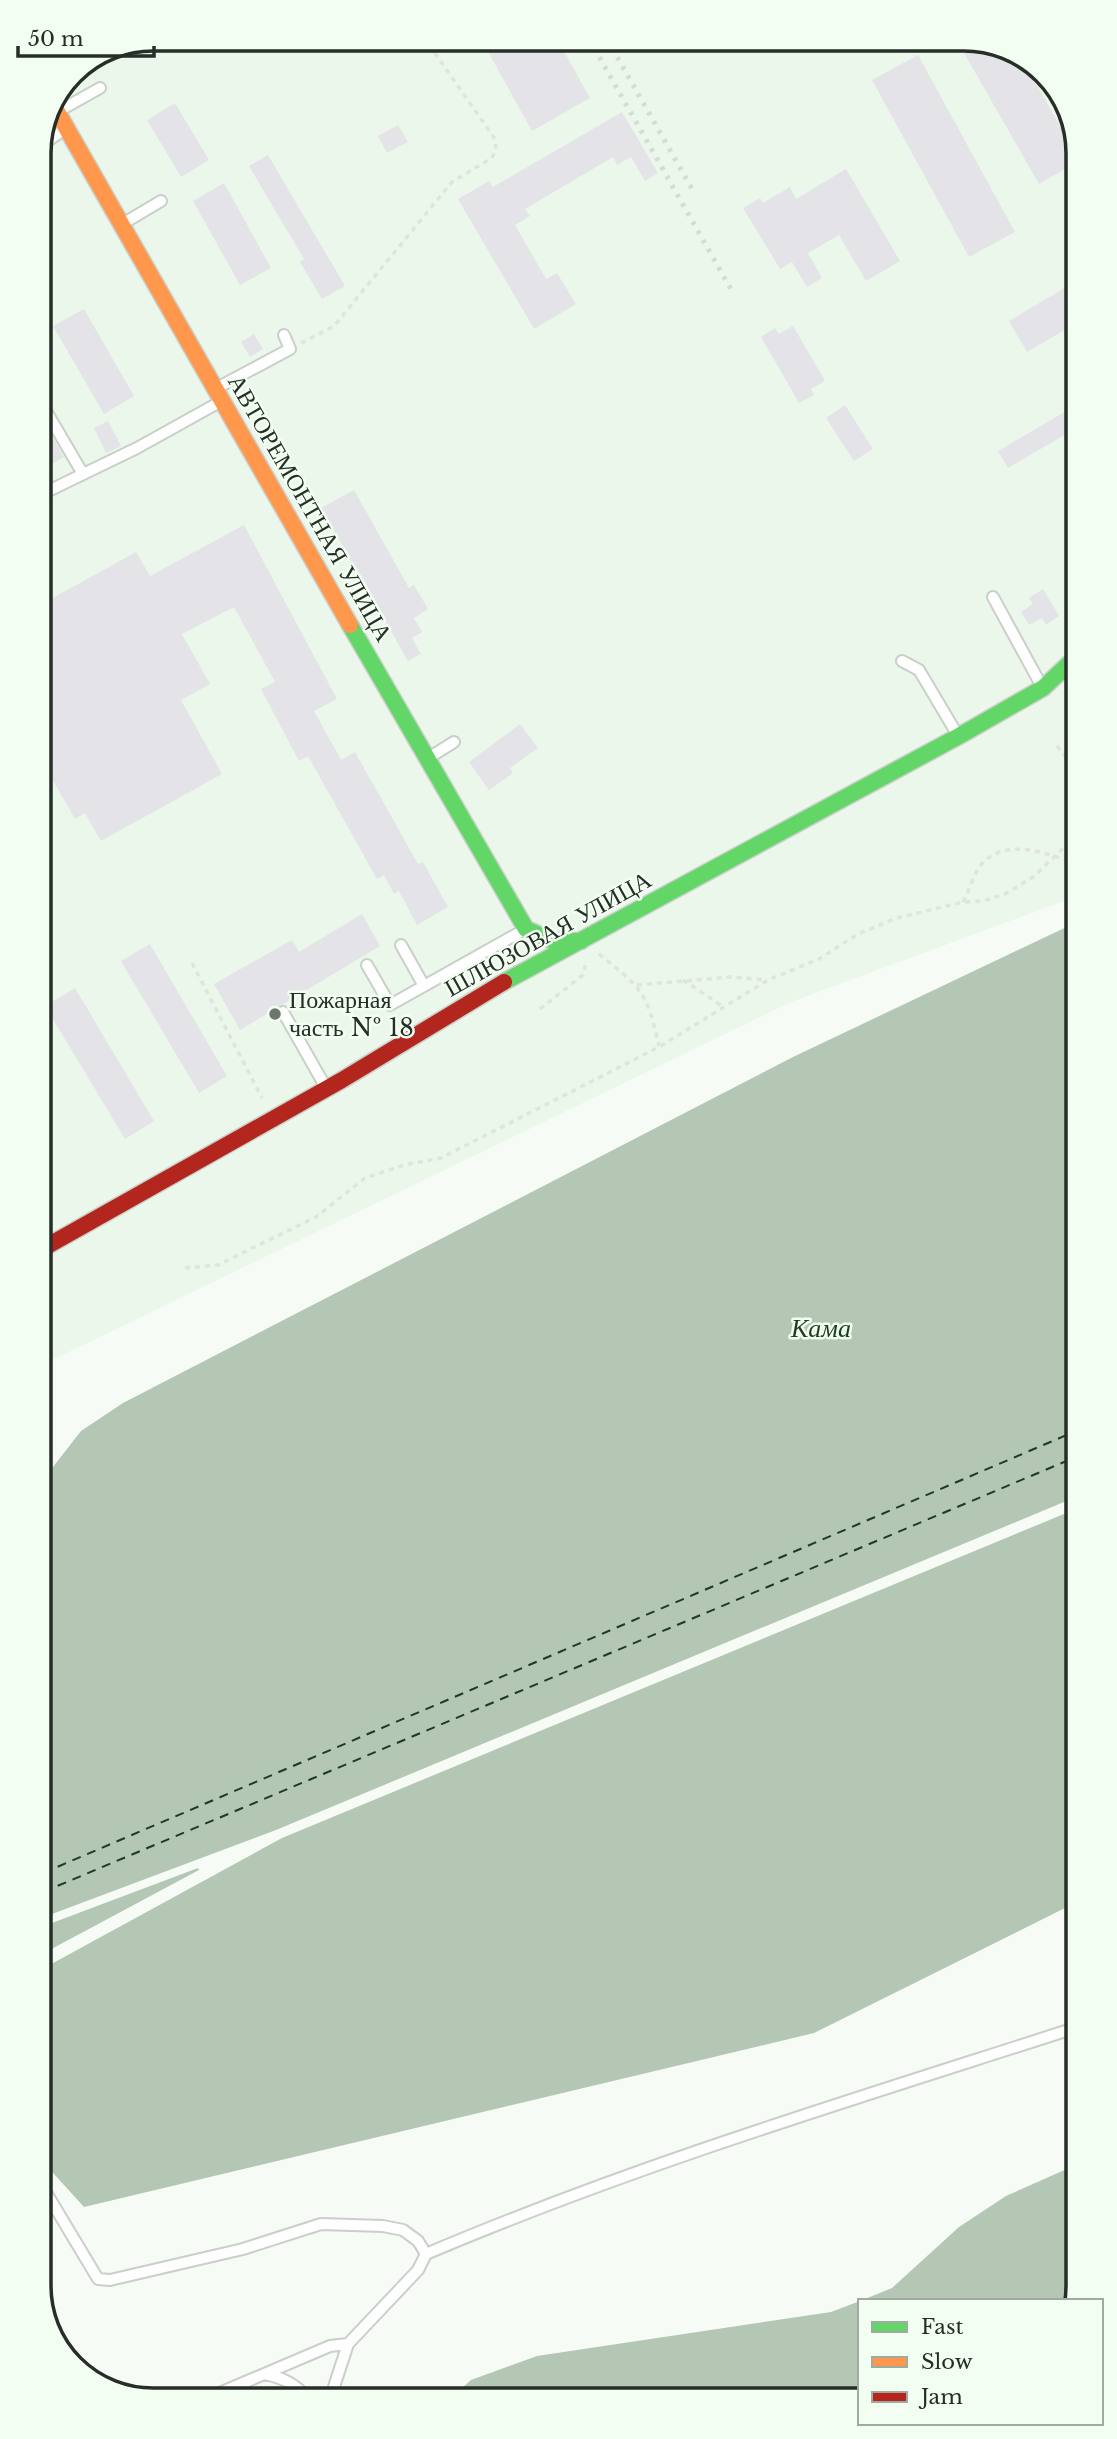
<svg xmlns="http://www.w3.org/2000/svg" width="1117" height="2439" font-family="'Libre Baskerville',serif">
<rect width="100%" height="100%" fill="#f6fbf6"/>
<path fill="#eaf7ea" d="M 152,39 L 973,39 L 1034,62 L 1072,115 L 1075,897 L 791,1002 L 42,1365 L 39,145 L 72,72 Z"/>
<path fill="#b4c6b4" d="M 1075,923 L 1076,1497 L 276,1830 L 44,1917 L 42,1481 L 81,1431 L 123,1403 L 793,1057 Z
M 1076,1509 L 1077,1902 L 814,2033 L 84,2207 L 44,2163 L 44,1968 L 282,1838 Z
M 198,1868 L 199,1870 L 44,1953 L 44,1926 Z
M 1078,2164 L 1078,2287 L 1074,2301 L 860,2301 L 892,2288 L 959,2227 L 1006,2196 Z
M 860,2301 L 860,2395 L 451,2398 L 471,2380 L 537,2356 L 831,2312 Z"/>
<g fill="none" stroke-linecap="round" stroke-linejoin="round">
<path stroke="#1a3f1d" stroke-width="2" stroke-dasharray="9 7" stroke-linecap="butt" d="M 43,1873 L 1076,1431
M 43,1892 L 1076,1457"/>
</g>
<path fill="#e4e4e8" d="M 481,39 L 557,39 L 590,98 L 532,131 Z
M 956,39 L 973,39 L 1021,57 L 1072,147 L 1072,165 L 1039,184 Z
M 918,55 L 1015,232 L 969,257 L 872,80 Z
M 175,103 L 209,160 L 181,177 L 147,120 Z
M 622,112 L 658,173 L 645,181 L 631,157 L 617,165 L 613,157 L 525,209 L 530,216 L 515,225 L 546,279 L 557,273 L 576,304 L 534,329 L 458,199 L 489,181 L 493,187 Z
M 398,125 L 408,142 L 387,153 L 378,136 Z
M 268,155 L 345,286 L 322,299 L 300,262 L 304,259 L 249,166 Z
M 846,169 L 900,261 L 866,281 L 839,235 L 808,253 L 822,278 L 807,287 L 792,262 L 780,269 L 743,208 L 760,198 L 763,203 L 790,187 L 796,199 Z
M 224,183 L 271,268 L 240,285 L 193,201 Z
M 1073,283 L 1073,325 L 1027,352 L 1009,321 Z
M 84,309 L 134,396 L 104,414 L 53,326 Z
M 793,326 L 825,381 L 811,389 L 814,395 L 799,403 L 761,337 L 775,328 L 779,334 Z
M 254,334 L 263,349 L 250,357 L 241,342 Z
M 845,405 L 873,449 L 854,461 L 826,418 Z
M 1073,407 L 1073,430 L 1008,468 L 998,451 Z
M 39,415 L 64,457 L 40,471 L 40,464 Z
M 108,421 L 121,446 L 106,453 L 94,428 Z
M 354,490 L 409,588 L 414,585 L 428,609 L 414,618 L 422,632 L 412,638 L 421,654 L 408,661 L 321,508 Z
M 244,525 L 337,699 L 314,711 L 341,760 L 355,752 L 418,864 L 423,862 L 448,907 L 417,925 L 399,891 L 394,894 L 384,875 L 377,879 L 308,756 L 299,761 L 261,689 L 275,682 L 234,607 L 182,634 L 210,684 L 181,700 L 222,774 L 101,841 L 85,813 L 75,819 L 40,758 L 40,605 L 136,552 L 150,576 Z
M 1043,589 L 1059,616 L 1046,625 L 1042,618 L 1029,625 L 1021,612 L 1033,604 L 1029,598 Z
M 520,724 L 538,748 L 510,768 L 513,773 L 489,790 L 469,762 Z
M 362,914 L 380,946 L 240,1030 L 214,984 L 292,940 L 299,952 Z
M 150,944 L 227,1076 L 199,1093 L 121,961 Z
M 75,988 L 154,1121 L 125,1139 L 45,1006 Z"/>
<g fill="none" stroke-linecap="round" stroke-linejoin="round">
<defs>
<path id="lane" d="M 59,111 L 100,88
M 39,147 L 65,129
M 124,223 L 161,201
M 217,388 L 290,349 L 284,335
M 39,399 L 83,474
M 40,495 L 137,448 L 218,403
M 993,597 L 1041,685
M 902,661 L 919,670 L 957,734
M 430,757 L 454,742
M 401,945 L 424,986
M 367,965 L 390,1005 L 524,930
M 283,1012 L 325,1086
M 44,2189 L 98,2279 L 110,2280 L 243,2249 L 321,2224 L 383,2226 L 403,2230 L 418,2241 L 426,2254 L 418,2270 L 348,2344 L 330,2399
M 426,2254 C 638,2164 858,2098 1078,2027
M 265,2374 C 283,2378 296,2384 308,2399
M 203,2400 L 330,2346 L 348,2344"/>
<path id="fast" d="M 350,625 L 526,929 L 553,941 L 581,941
M 504,982 L 959,736 L 1043,688 L 1074,659"/>
<path id="slow" d="M 55,108 L 350,625"/>
<path id="jam" d="M 42,1249 L 342,1080 L 504,982"/>
</defs>
<use href="#lane" stroke="#cacfca" stroke-width="14"/>
<use href="#fast" stroke="#cacfca" stroke-width="19"/>
<use href="#slow" stroke="#cacfca" stroke-width="19"/>
<use href="#jam" stroke="#cacfca" stroke-width="19"/>
<path stroke="#e1e3e1" stroke-width="3.5" stroke-dasharray="5 5" stroke-linecap="butt" d="M 301,343 L 334,326 L 452,182 L 492,158 L 496,149 L 495,139 L 425,39
M 1057,746 L 1074,767
M 963,902 C 969,891 973,876 980,866 C 1002,837 1048,852 1074,864
M 599,954 C 643,990 646,990 659,1046
M 192,963 L 262,1098
M 683,980 L 722,1006
M 637,985 L 731,977 L 767,980
M 540,1009 L 583,975 L 586,962
M 185,1268 L 218,1265 L 316,1217 L 365,1178 L 404,1165 L 441,1158 L 659,1047 L 768,980 L 819,959 L 858,934 L 897,918 L 963,902 L 984,901 L 1007,893 L 1033,877 L 1074,838"/>
<use href="#lane" stroke="#fefefe" stroke-width="10"/>
<use href="#fast" stroke="#63d668" stroke-width="16"/>
<use href="#slow" stroke="#ff974d" stroke-width="16"/>
<use href="#jam" stroke="#b3261e" stroke-width="16"/>
<path stroke="#d8dad8" stroke-width="5" stroke-dasharray="3.5 7" stroke-linecap="butt" d="M 589,39 L 732,291
M 607,39 L 692,189"/>
</g>
<circle fill="#6f756f" stroke="#f3fef3" stroke-width="2.5" cx="275" cy="1014" r="7"/>
<g text-anchor="middle" stroke-width="5" stroke-linejoin="round" paint-order="stroke">
<g font-size="24" fill="#272d27" stroke="#f3fef3">
<text transform="translate(310 508) rotate(60)" y="8">АВТОРЕМОНТНАЯ УЛИЦА</text>
<text transform="translate(548 934) rotate(-29)" y="8">ШЛЮЗОВАЯ УЛИЦА</text>
</g>
<g font-size="24" fill="#272d27" stroke="#f3fef3" text-anchor="start">
<text x="289" y="1008">Пожарная<tspan x="289" dy="28">часть № 18</tspan></text>
</g>
<g font-size="26" font-style="italic" fill="#1a3f1d" stroke="#f3fef3">
<text x="821" y="1337">Кама</text>
</g>
</g>
<path d="M0 0H1117V2439H0ZM153 51H964A102 102 0 0 1 1066 153V2286A102 102 0 0 1 964 2388H153A102 102 0 0 1 51 2286V153A102 102 0 0 1 153 51Z" fill="#f3fef3" fill-rule="evenodd"/>
<path fill="none" stroke="#272d27" stroke-width="3.5" d="M153 51H964A102 102 0 0 1 1066 153V2286A102 102 0 0 1 964 2388H153A102 102 0 0 1 51 2286V153A102 102 0 0 1 153 51Z"/>
<rect x="858" y="2299" width="245" height="126" fill="#f3fef3" stroke="#a1aaa1" stroke-width="2"/>
<rect x="872" y="2322" width="35" height="10" fill="#63d668" stroke="#a1aaa1" stroke-width="2"/>
<text x="921" y="2334" font-size="21" fill="#272d27">Fast</text>
<rect x="872" y="2357" width="35" height="10" fill="#ff974d" stroke="#a1aaa1" stroke-width="2"/>
<text x="921" y="2369" font-size="21" fill="#272d27">Slow</text>
<rect x="872" y="2392" width="35" height="10" fill="#b3261e" stroke="#a1aaa1" stroke-width="2"/>
<text x="921" y="2404" font-size="21" fill="#272d27">Jam</text>
<path d="M18 46v10h136v-10" fill="none" stroke="#272d27" stroke-width="3.5"/>
<text x="28" y="46" font-size="21" fill="#272d27" stroke="#f3fef3" stroke-width="5" paint-order="stroke">50 m</text>
</svg>
